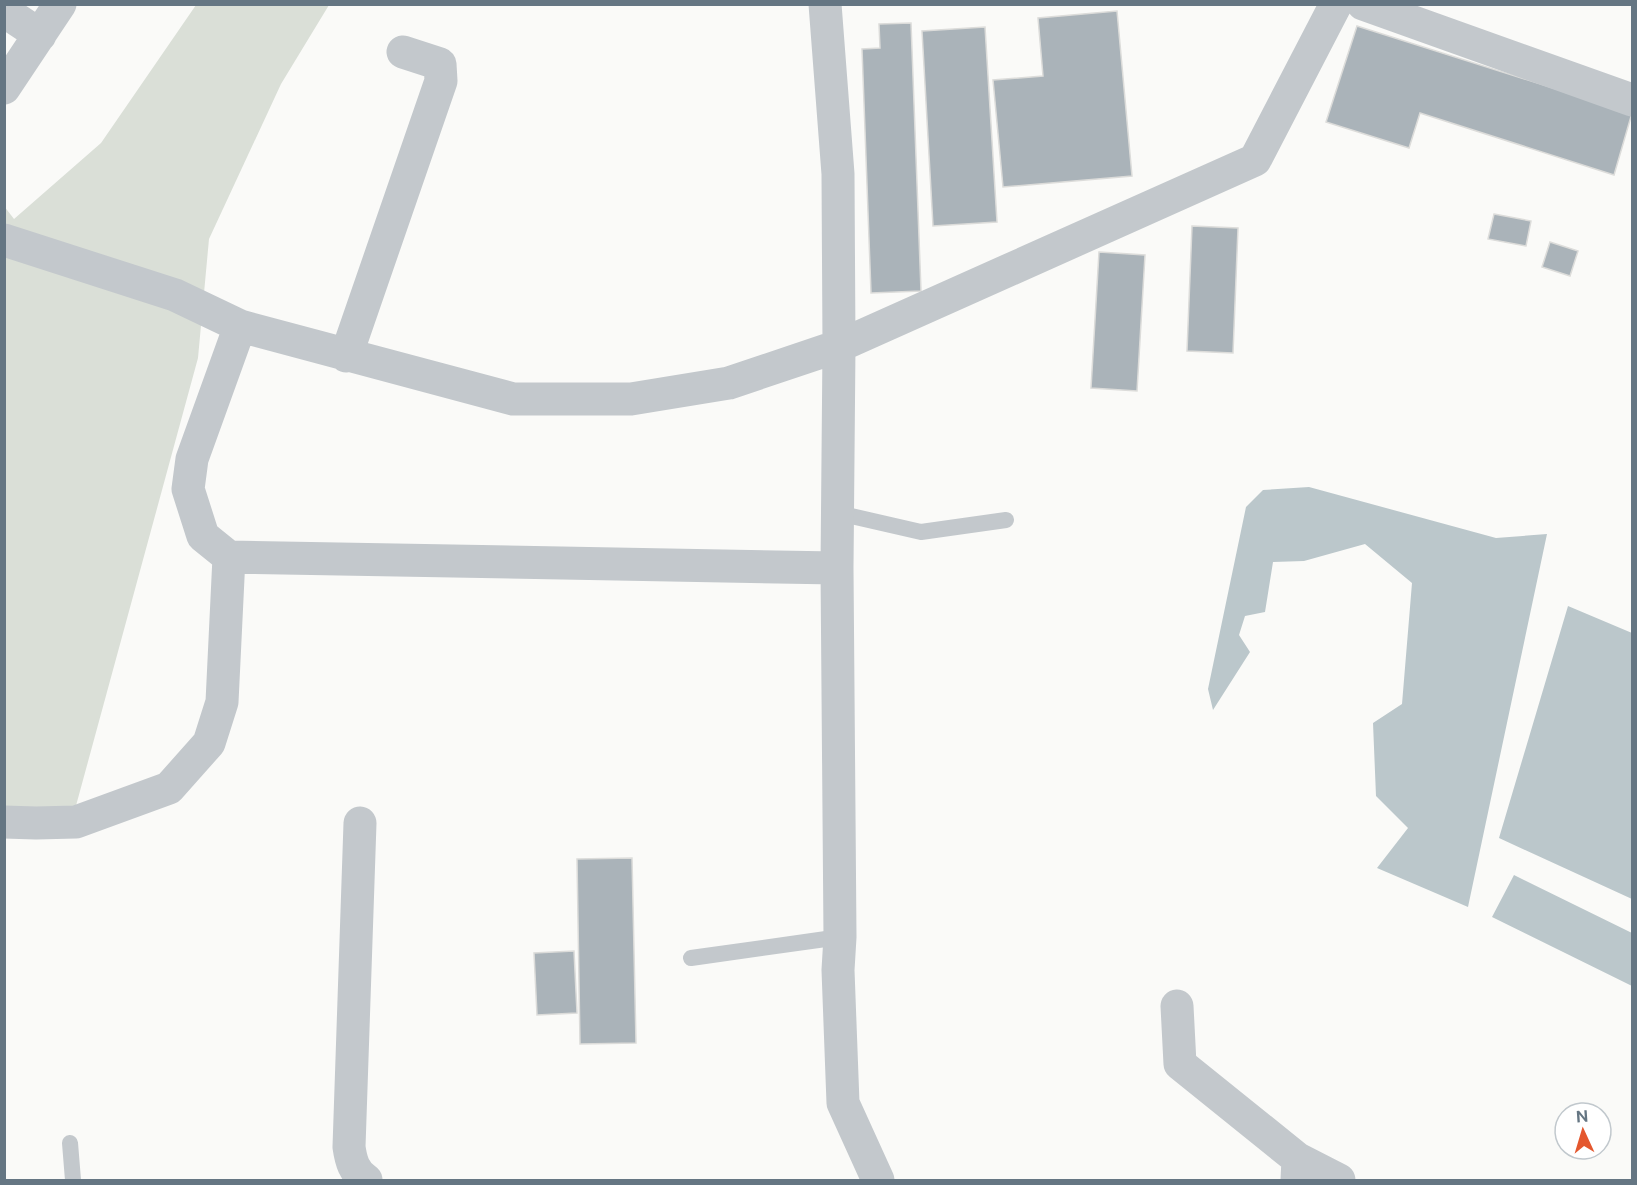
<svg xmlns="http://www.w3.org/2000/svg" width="1637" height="1185" font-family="'Public Sans',sans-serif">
<rect width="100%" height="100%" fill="#fafaf8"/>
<path fill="#dadfd7" d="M 196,5 L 329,5 L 281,84 L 209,239 L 198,358 L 74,813 L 5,818 L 4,206 L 14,219 L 101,143 Z"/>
<path fill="#bbc7cb" d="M 1309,487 L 1496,538 L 1547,534 L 1468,907 L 1377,868 L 1408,828 L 1376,796 L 1373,723 L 1402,704 L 1412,583 L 1365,544 L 1304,561 L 1273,562 L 1265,612 L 1245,616 L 1239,635 L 1250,652 L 1213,710 L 1208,689 L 1246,507 L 1263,490 Z
M 1568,606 L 1632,633 L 1632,899 L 1499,838 Z
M 1514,875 L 1632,933 L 1632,986 L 1492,917 Z"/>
<path fill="#aab3b9" stroke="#dcdcda" stroke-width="1.5" d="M 1117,11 L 1132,176 L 1003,187 L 993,80 L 1043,76 L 1038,18 Z
M 911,23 L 921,291 L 871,293 L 862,49 L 880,48 L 879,24 Z
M 1357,26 L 1632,113 L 1614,175 L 1420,113 L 1409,148 L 1326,122 Z
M 985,27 L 997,222 L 933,226 L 922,31 Z
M 1494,214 L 1531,221 L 1526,246 L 1488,239 Z
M 1192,226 L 1238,228 L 1233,353 L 1187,351 Z
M 1550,242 L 1578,251 L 1570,276 L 1542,267 Z
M 1099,252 L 1145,255 L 1137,391 L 1091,388 Z
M 632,858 L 636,1043 L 580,1044 L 577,859 Z
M 574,951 L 577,1013 L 537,1015 L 534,953 Z"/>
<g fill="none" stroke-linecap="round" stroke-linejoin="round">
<path stroke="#c3c8cc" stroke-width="16" d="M 838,513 L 921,532 L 1006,520
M 691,958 L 840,937
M 70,1143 L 73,1180"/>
<path stroke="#c3c8cc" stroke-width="33" d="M 1363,4 L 1632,100
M 4,11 L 40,35
M 4,88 L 60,4
M 4,240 L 175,295 L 240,326 L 513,399 L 631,399 L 729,383 L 839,346 L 838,174 L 825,4
M 346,356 L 441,81 L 440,64 L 403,52
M 229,557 L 203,536 L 188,489 L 192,459 L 240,326
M 4,822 L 36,823 L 76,822 L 169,788 L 209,743 L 222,702 L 229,557 L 837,568
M 360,823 L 349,1147 C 351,1161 354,1172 366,1180
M 1177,1006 L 1180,1064 L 1298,1159
M 878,1180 L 843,1103 L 838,970 L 840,937 L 837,568 L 839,346 L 1255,160 L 1336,4
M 1297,1180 L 1298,1159 L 1339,1180"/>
</g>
<rect width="1637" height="1185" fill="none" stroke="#657683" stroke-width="12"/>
<g transform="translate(1583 1131) rotate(356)"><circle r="28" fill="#ffffff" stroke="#c1c8cd" stroke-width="1.5"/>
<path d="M0-4.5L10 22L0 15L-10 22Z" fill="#e4572e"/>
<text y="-9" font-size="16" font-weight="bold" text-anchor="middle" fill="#657683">N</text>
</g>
</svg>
